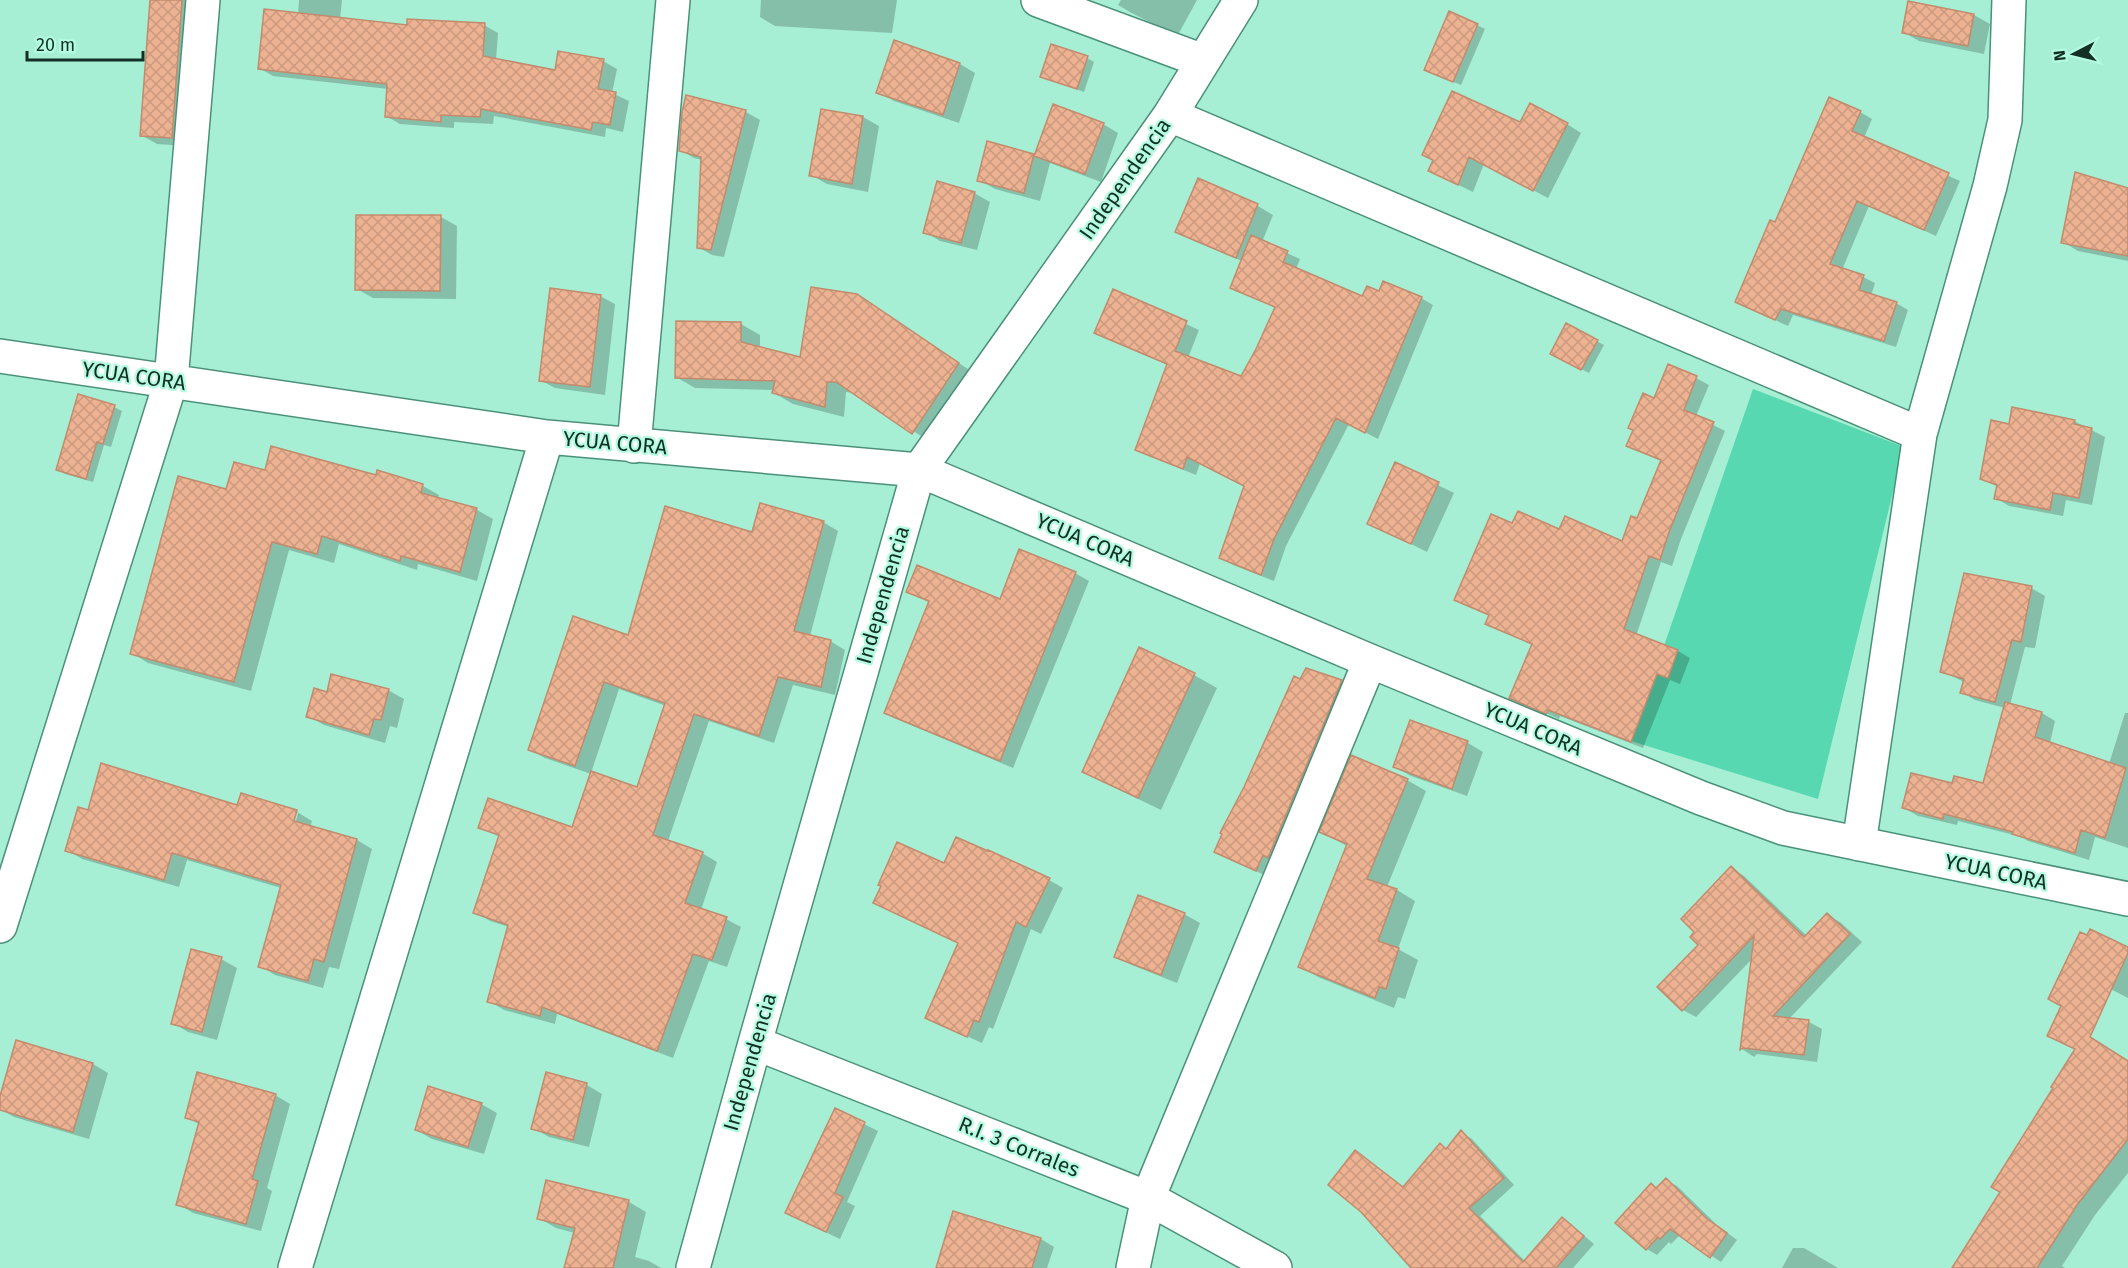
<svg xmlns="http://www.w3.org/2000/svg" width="2128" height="1268" font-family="'Fira Sans',sans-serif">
<defs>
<pattern id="building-cross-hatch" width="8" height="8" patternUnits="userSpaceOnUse" patternTransform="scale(1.5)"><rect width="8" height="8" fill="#ecb292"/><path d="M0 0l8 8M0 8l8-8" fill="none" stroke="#ca997e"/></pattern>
</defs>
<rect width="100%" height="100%" fill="#a7efd4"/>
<path fill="#57d8b0" d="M 1753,389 L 1904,447 L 1818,799 L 1631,741 Z"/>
<path fill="#0003" fill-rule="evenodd" d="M 151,0 L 186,0 L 197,6 L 187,146 L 157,144 L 141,135 Z
M 299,0 L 342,0 L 340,19 L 408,27 L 484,25 L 498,33 L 496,60 L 556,72 L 603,61 L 617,69 L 612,93 L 629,101 L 623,132 L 606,128 L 605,137 L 494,116 L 493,124 L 454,122 L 454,128 L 400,124 L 386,116 L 388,89 L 273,76 L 259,68 L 298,14 Z
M 761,0 L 897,0 L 892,33 L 775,26 L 760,17 Z
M 1121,0 L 1197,0 L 1179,33 L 1153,24 L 1130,12 L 1118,5 Z
M 1909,2 L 1974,15 L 1990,24 L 1984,54 L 1919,41 L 1903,32 Z
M 1477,25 L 1485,29 L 1461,85 L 1425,70 Z
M 895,42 L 960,64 L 975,73 L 959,123 L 894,101 L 878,92 Z
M 1087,58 L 1094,62 L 1084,92 L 1042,77 Z
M 687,97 L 746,112 L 760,120 L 724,257 L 712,255 L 698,247 L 702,160 L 694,158 L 680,150 Z
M 822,111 L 863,117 L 879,126 L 868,192 L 827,184 L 811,175 Z
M 1860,112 L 1872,119 L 1864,138 L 1960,181 L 1936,236 L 1869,206 L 1842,270 L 1863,277 L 1875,283 L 1871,296 L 1896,303 L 1908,310 L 1896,347 L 1793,315 L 1788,326 L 1736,302 L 1776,224 Z
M 1103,124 L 1118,133 L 1101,182 L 1050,163 L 1040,201 L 995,189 L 979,180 L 989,143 L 1036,156 Z
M 1520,124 L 1567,124 L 1581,133 L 1548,198 L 1484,164 L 1473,192 L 1430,171 Z
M 1198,180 L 1258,206 L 1273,215 L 1262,242 L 1300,259 L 1296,269 L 1363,298 L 1380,293 L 1421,298 L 1433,305 L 1378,439 L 1349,424 L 1286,546 L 1274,581 L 1233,565 L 1221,557 L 1246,486 L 1200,463 L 1196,475 L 1149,456 L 1136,449 L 1168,364 L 1114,291 L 1199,330 L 1188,358 L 1241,378 L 1258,350 L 1276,308 L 1232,287 L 1242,261 L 1192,240 L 1177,231 Z
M 2128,190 L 2128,261 L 2078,251 L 2063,242 Z
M 974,193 L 990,202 L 977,250 L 940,241 L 925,232 Z
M 441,217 L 457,226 L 456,299 L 373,298 L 357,289 Z
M 856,295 L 977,375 L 932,443 L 854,393 L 846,392 L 844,417 L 793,404 L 774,393 L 774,390 L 695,388 L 676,377 L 677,322 L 741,324 L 760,335 L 760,348 L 801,359 Z
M 600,296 L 615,304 L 605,395 L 555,388 L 540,380 Z
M 1567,325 L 1604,345 L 1589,373 L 1559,358 Z
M 1696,378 L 1709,385 L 1696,416 L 1725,431 L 1681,539 L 1672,566 L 1661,562 L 1636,636 L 1678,651 L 1690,658 L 1680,684 L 1670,680 L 1643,748 L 1560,716 L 1559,719 L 1511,697 L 1533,645 L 1487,623 L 1490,616 L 1468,606 L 1513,525 L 1560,531 L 1623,543 L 1638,520 L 1662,461 L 1628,445 L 1655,400 Z
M 114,407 L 122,411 L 111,447 L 104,445 L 93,482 L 65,474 L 57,469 Z
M 2074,421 L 2105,437 L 2092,505 L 2066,500 L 2063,516 L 2009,506 L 1996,498 L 1998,487 L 1981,478 L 2010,425 Z
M 1395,464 L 1454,493 L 1427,552 L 1369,523 Z
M 266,472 L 423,486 L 439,495 L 438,499 L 477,510 L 493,519 L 477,581 L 418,564 L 417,570 L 339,544 L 334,563 L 289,550 L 251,691 L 148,663 L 132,653 L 227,491 Z
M 823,522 L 838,531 L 810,636 L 830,641 L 845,650 L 835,695 L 793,685 L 774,743 L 709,721 L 668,841 L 702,853 L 717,862 L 701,910 L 726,919 L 741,927 L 727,967 L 709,961 L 673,1058 L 557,1014 L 555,1024 L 504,1010 L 489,1001 L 509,927 L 490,921 L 475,912 L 500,837 L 480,827 L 573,829 L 591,774 L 545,758 L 530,750 L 629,637 L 753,534 ZM 619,689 L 666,706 L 638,789 L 591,773 Z
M 1075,573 L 1089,581 L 1013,768 L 899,720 L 886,713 L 930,603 L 908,592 L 1000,601 Z
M 2031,588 L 2045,596 L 2035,648 L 2025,647 L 2010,705 L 2042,713 L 2055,721 L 2050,743 L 2109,764 L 2125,713 L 2128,713 L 2128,848 L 2095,837 L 2089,860 L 2028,841 L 2022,837 L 1958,821 L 1957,825 L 1918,816 L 1904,808 L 1953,785 L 1984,785 L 2005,708 L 1975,700 L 1961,692 L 1964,682 L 1942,671 Z
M 1140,649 L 1194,675 L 1217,688 L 1161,810 L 1107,784 L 1084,771 Z
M 1301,681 L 1341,682 L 1364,695 L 1280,883 L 1216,851 Z
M 388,690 L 404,699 L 397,728 L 390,726 L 385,743 L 324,725 L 308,716 L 328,693 Z
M 1411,722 L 1468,743 L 1483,752 L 1467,796 L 1411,776 L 1395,767 Z
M 1407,780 L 1426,791 L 1387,887 L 1397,890 L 1415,901 L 1398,949 L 1418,960 L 1405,999 L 1398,997 L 1394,1008 L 1318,977 L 1300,967 L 1347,846 L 1321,832 Z
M 242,795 L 297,812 L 312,821 L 310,827 L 357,840 L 372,849 L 339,969 L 329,967 L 323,988 L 275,975 L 260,966 L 281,888 L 187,860 L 179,887 L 82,859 L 67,850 L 89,812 L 238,807 ZM 295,813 L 298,813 L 294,828 L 291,827 Z
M 945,865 L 1049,880 L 1063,888 L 1041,934 L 1031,929 L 993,1029 L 989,1027 L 982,1043 L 927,1018 L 959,943 Z
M 1731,868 L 1744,876 L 1807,936 L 1827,915 L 1840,922 L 1862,942 L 1789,1019 L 1809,1022 L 1822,1029 L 1817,1062 L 1757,1054 L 1754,1057 L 1742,1049 L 1753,958 L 1696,1017 L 1683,1010 L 1700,944 Z
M 1184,914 L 1200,923 L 1177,983 L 1132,965 L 1116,956 Z
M 2128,948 L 2128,998 L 2081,974 Z
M 221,959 L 237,968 L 217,1040 L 188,1032 L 173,1023 Z
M 17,1042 L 93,1064 L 108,1073 L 89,1139 L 14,1117 L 0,1109 L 0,1101 Z
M 2128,1062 L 2128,1173 L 2095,1215 L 2062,1266 L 2065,1268 L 1951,1268 L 2002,1192 Z
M 547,1074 L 587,1085 L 602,1094 L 589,1147 L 549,1137 L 533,1128 Z
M 275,1095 L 290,1104 L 267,1188 L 272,1191 L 261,1231 L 193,1213 L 178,1204 L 200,1125 L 187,1117 Z
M 481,1104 L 497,1113 L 484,1154 L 432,1139 L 416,1130 Z
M 836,1110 L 878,1131 L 847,1202 L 855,1206 L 840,1239 L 800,1220 Z
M 1461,1132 L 1472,1139 L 1514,1185 L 1480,1216 L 1525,1261 L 1562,1219 L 1573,1226 L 1594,1244 L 1573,1268 L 1418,1268 L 1355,1152 L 1405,1188 L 1440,1145 L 1447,1149 Z
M 1666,1180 L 1677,1186 L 1717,1225 L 1737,1240 L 1721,1262 L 1680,1235 L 1671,1244 L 1669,1242 L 1657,1255 L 1647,1249 L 1617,1223 L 1652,1185 L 1658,1189 Z
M 547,1182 L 629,1202 L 646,1212 L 635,1257 L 649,1261 L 661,1268 L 566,1268 L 575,1233 L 556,1228 L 539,1218 Z
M 954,1213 L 1041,1239 L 1054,1247 L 1047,1268 L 937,1268 Z
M 1793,1248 L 1804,1248 L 1838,1268 L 1782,1268 Z"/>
<path fill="url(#building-cross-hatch)" stroke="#c28b6d" stroke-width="1.5" d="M 150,0 L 182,0 L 172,138 L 140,136 Z
M 1908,1 L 1974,14 L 1968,46 L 1902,33 Z
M 264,9 L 407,25 L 407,19 L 485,23 L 483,56 L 555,70 L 558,51 L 604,59 L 598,89 L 616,92 L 610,125 L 593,122 L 591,130 L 481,109 L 480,117 L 441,115 L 441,122 L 385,117 L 387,84 L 258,69 Z
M 1449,11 L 1478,24 L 1453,82 L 1424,70 Z
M 894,40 L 960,63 L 943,115 L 876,93 Z
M 1051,44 L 1088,56 L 1077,89 L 1040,77 Z
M 1452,91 L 1520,122 L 1530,103 L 1568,123 L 1533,191 L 1469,157 L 1458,185 L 1428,171 L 1433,160 L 1422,155 Z
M 686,95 L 746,110 L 711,250 L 697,248 L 701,157 L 679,151 L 682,112 Z
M 1829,97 L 1861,111 L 1852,131 L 1949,173 L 1924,230 L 1857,201 L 1830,264 L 1864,275 L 1859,290 L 1897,302 L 1884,341 L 1781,309 L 1775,320 L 1735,302 L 1770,220 L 1775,222 Z
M 1053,104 L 1104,123 L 1085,174 L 1034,156 Z
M 821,109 L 863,116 L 852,184 L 809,176 Z
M 987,141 L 1034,154 L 1024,193 L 977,181 Z
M 2075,172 L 2128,188 L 2128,256 L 2061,243 Z
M 1198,178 L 1258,204 L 1236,258 L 1175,232 Z
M 937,181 L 975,192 L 961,243 L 923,233 Z
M 356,215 L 441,215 L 440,291 L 355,290 Z
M 1251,235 L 1288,251 L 1283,262 L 1362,296 L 1367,286 L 1379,291 L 1383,281 L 1422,297 L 1365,433 L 1336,418 L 1274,539 L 1261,575 L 1219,558 L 1244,486 L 1187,457 L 1183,469 L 1135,450 L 1167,364 L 1094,333 L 1113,289 L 1187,321 L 1175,351 L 1241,376 L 1256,349 L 1275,307 L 1230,288 Z
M 811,287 L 857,294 L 959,363 L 912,434 L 836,382 L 827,382 L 825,407 L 772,393 L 775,381 L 675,378 L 676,321 L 741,322 L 741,342 L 800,357 Z
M 550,288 L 601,295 L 590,387 L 539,381 Z
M 1566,323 L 1598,340 L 1581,370 L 1550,354 Z
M 1668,364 L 1697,376 L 1684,410 L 1714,422 L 1669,532 L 1660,560 L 1649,556 L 1624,629 L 1678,650 L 1668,678 L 1657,674 L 1631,742 L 1548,710 L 1546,714 L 1509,698 L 1532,644 L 1485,624 L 1489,615 L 1454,600 L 1491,514 L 1512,523 L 1518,511 L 1559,529 L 1565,516 L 1622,541 L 1631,516 L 1637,518 L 1661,460 L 1626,446 L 1633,430 L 1628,428 L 1643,393 L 1654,398 Z
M 78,394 L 115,405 L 103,444 L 97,442 L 86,479 L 56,470 Z
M 2012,407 L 2075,420 L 2074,424 L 2092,428 L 2079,498 L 2053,493 L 2050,510 L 1994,499 L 1997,485 L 1980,479 L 1991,420 L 2009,424 Z
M 271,446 L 376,475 L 377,470 L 423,484 L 421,493 L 477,508 L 460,572 L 401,556 L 400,561 L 322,536 L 317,554 L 272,542 L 234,682 L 130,654 L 178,476 L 226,489 L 234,462 L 265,470 Z
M 1395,462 L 1439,482 L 1411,544 L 1367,524 Z
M 760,503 L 824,521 L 794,631 L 831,640 L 821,687 L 778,677 L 759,736 L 694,714 L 653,835 L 703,852 L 685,903 L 727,917 L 712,960 L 693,954 L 657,1051 L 542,1007 L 540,1016 L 487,1002 L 508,925 L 473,913 L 499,835 L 478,828 L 488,798 L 572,827 L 591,771 L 637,787 L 665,703 L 604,682 L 575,766 L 528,750 L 573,616 L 628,635 L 665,506 L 752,532 Z
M 1019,549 L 1076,572 L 1000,761 L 884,713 L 929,601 L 906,592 L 917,565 L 1000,599 Z
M 1964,573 L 2032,586 L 2021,642 L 2012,640 L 1995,702 L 1960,693 L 1964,679 L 1940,672 Z
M 1139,647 L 1195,673 L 1138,798 L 1082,772 Z
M 1306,668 L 1342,680 L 1268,858 L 1263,855 L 1256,871 L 1214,852 L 1222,834 L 1220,833 L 1244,787 L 1294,676 L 1300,679 Z
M 331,674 L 389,689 L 381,720 L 374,719 L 369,735 L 306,717 L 314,688 L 327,692 Z
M 2005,702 L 2042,712 L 2035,737 L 2126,768 L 2105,838 L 2081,830 L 2075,853 L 2012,834 L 2013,832 L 1944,814 L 1943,819 L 1902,808 L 1911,773 L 1952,783 L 1954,776 L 1983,783 Z
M 1410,720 L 1468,741 L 1452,789 L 1393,767 Z
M 1351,755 L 1408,779 L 1367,879 L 1397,889 L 1378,941 L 1399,948 L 1386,989 L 1379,987 L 1375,998 L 1298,967 L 1347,844 L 1319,832 Z
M 101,763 L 237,805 L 241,793 L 297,810 L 294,821 L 357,839 L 324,962 L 314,959 L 308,981 L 258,967 L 281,885 L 172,853 L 164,880 L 65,851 L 78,807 L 88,810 Z
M 956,837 L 988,851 L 988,850 L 1050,878 L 1026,927 L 1016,922 L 979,1022 L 974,1020 L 967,1037 L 925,1018 L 958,943 L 873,903 L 881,886 L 878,885 L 897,842 L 944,863 Z
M 1731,866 L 1804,937 L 1827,913 L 1850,934 L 1773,1016 L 1809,1020 L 1804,1055 L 1743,1048 L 1740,1050 L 1754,936 L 1682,1011 L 1657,987 L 1698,945 L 1690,937 L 1694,932 L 1681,919 Z
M 1138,895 L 1185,913 L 1161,975 L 1114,957 Z
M 2090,929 L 2128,947 L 2128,953 L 2090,1037 L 2128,1061 L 2128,1139 L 2077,1205 L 2037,1268 L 1952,1268 L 2000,1192 L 1991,1187 L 2053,1088 L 2051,1087 L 2075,1049 L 2047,1036 L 2061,1006 L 2048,999 L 2080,932 L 2087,935 Z
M 191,949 L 222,957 L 202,1032 L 171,1024 Z
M 16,1040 L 93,1063 L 73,1132 L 0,1110 L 0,1096 Z
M 197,1072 L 276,1094 L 252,1179 L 258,1181 L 246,1224 L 176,1205 L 199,1122 L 185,1118 Z
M 546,1072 L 587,1083 L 573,1140 L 531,1129 Z
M 428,1086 L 482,1103 L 468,1147 L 415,1130 Z
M 835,1108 L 865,1122 L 835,1193 L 843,1197 L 826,1232 L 785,1213 Z
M 1461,1130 L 1504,1178 L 1469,1208 L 1523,1262 L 1562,1217 L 1584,1236 L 1556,1268 L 1411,1268 L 1361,1212 L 1328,1185 L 1355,1150 L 1403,1187 L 1440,1143 L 1446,1149 Z
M 1666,1178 L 1706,1218 L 1727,1233 L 1710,1258 L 1670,1229 L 1660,1239 L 1658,1237 L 1646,1250 L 1615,1223 L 1651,1183 L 1656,1188 Z
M 546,1180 L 629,1200 L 613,1268 L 564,1268 L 575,1228 L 537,1219 Z
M 953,1211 L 1041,1238 L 1032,1268 L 936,1268 Z"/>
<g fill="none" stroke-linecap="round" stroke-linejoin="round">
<defs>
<path id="street" d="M 1038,0 L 1203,61
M 1170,115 L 1920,434
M 0,356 L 547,437 L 919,470 L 1370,661 L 1701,798 L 1783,828 L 2128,899
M 634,446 L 673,0
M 1859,844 L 1920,434 L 1990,186 L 2005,120 L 2009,0
M 0,926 L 171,381 L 203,0
M 755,1043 L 1148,1198 L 1275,1268
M 295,1268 L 547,437
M 693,1268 L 755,1043 L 919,470 L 1170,115 L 1241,0
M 1133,1268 L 1148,1198 L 1370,661"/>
</defs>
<use href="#street" stroke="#4b9179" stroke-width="36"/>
<use href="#street" stroke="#fff" stroke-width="33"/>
</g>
<g text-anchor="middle" stroke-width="4.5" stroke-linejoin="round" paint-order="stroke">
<g font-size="21" fill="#133027" stroke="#b4fce1">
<text transform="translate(1125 179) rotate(-55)" y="7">Independencia</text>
<text transform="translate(134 376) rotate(8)" y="7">YCUA CORA</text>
<text transform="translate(615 443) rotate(5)" y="7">YCUA CORA</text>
<text transform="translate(1085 540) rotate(23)" y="7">YCUA CORA</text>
<text transform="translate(883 595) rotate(-74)" y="7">Independencia</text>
<text transform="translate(1533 729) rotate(23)" y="7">YCUA CORA</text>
<text transform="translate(1996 872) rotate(12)" y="7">YCUA CORA</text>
<text transform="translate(750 1062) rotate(-74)" y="7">Independencia</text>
<text transform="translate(1019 1147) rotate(22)" y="7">R.I. 3 Corrales</text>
</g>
</g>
<g transform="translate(2074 54) rotate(263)" stroke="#b4fce1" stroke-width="4.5" paint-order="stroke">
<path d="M0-4.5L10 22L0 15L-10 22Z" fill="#133027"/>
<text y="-9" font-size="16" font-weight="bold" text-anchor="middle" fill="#133027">N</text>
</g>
<path d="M27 51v9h116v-9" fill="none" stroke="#133027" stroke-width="3"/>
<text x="36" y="51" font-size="18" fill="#133027" stroke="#b4fce1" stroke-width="4.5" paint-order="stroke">20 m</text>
</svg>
